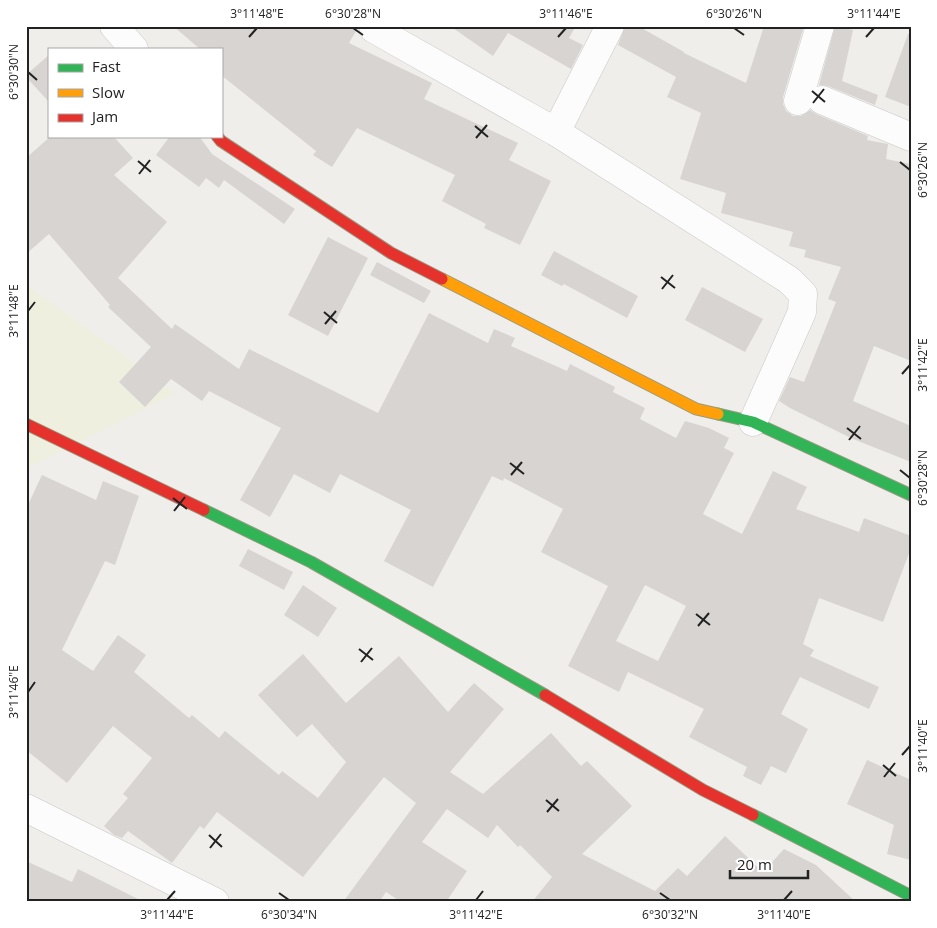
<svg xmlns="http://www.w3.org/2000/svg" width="937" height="928" font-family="'Open Sans',sans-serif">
<rect width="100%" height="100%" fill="#f0eeeb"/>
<path fill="#efefdf" d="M 26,284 L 176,393 L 26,469 Z"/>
<path fill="#d7d4d2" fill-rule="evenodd" d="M 173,26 L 359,26 L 349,43 L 432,83 L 424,99 L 518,143 L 509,160 L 551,181 L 520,245 L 484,228 L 486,224 L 442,201 L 455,175 L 357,128 L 332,167 L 313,155 L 316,151 L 221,75 L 221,49 L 200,49 Z
M 450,26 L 576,26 L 569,38 L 583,45 L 571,69 L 508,33 L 493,56 Z
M 625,26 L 638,26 L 684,52 L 684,53 L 746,83 L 764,26 L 804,26 L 783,97 L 783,104 L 786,111 L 793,116 L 801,116 L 810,110 L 816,114 L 868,136 L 867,140 L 888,144 L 886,159 L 911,164 L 911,361 L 874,346 L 853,401 L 911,426 L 911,462 L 853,439 L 790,408 L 779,401 L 790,377 L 804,382 L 836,302 L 828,299 L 841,267 L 804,257 L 806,250 L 789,246 L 793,232 L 721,213 L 726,193 L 680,179 L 701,113 L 667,97 L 676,77 L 618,45 Z
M 835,26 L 853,30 L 842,81 L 878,95 L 875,105 L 828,86 L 819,85 Z
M 908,34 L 911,34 L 911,107 L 885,97 Z
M 49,55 L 49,102 L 26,77 L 26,75 Z
M 51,136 L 113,136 L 133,158 L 114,175 L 167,222 L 118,278 L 172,329 L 175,324 L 239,369 L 249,349 L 378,413 L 429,313 L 488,343 L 494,329 L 515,338 L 511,346 L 567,371 L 570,364 L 615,387 L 613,392 L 645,408 L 640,419 L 676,438 L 685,421 L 709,428 L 729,438 L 724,448 L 734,453 L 703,514 L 742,534 L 773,471 L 807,487 L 796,509 L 859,532 L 864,518 L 911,536 L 911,548 L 883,622 L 819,598 L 803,644 L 814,650 L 810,656 L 879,687 L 869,709 L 800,677 L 781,714 L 808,729 L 786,773 L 771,766 L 761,785 L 743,776 L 747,767 L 689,737 L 704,709 L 628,672 L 619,692 L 568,666 L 608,586 L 541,552 L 563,509 L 504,478 L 503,481 L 492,476 L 433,587 L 384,561 L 411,510 L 340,474 L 330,493 L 294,474 L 270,517 L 240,500 L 281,428 L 209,391 L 202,401 L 171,379 L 145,407 L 119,382 L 151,347 L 108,307 L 110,305 L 49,234 L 26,254 L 26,158 ZM 645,585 L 686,606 L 658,661 L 616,641 Z
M 170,136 L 199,136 L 212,154 L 295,209 L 284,224 L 224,180 L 219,188 L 206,178 L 199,187 L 156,155 Z
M 328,237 L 368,258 L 328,336 L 288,315 Z
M 554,251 L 638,296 L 627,318 L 564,284 L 562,286 L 541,275 Z
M 377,262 L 431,291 L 424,303 L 370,275 Z
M 702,287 L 763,319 L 745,352 L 685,320 Z
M 42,475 L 96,500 L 103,481 L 139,496 L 115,565 L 105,561 L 62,650 L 93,671 L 118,635 L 146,655 L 134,672 L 189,718 L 192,715 L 219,738 L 225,731 L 279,775 L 282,771 L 318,798 L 346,762 L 312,724 L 297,737 L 258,695 L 303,654 L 346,703 L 399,656 L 448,712 L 474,683 L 504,709 L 450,772 L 483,794 L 551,733 L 581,766 L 587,761 L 632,806 L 582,854 L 655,891 L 678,868 L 687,876 L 725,836 L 763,872 L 784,849 L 816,865 L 856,902 L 532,902 L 552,877 L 520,845 L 518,847 L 497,825 L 488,838 L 447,809 L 422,842 L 467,871 L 446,902 L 401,902 L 386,892 L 379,902 L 343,902 L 416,803 L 384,777 L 303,877 L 217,812 L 204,829 L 200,826 L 172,863 L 128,831 L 122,838 L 114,835 L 104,826 L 128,798 L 123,794 L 152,758 L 113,726 L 67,783 L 26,750 L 26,509 Z
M 248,549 L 293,572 L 284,590 L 239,566 Z
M 303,585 L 337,608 L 318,637 L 284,615 Z
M 867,760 L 911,780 L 911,860 L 887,854 L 894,825 L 847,804 Z
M 26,861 L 72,882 L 78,869 L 144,902 L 26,902 Z"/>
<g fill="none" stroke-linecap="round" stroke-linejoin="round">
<defs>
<path id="street" d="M 114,26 L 134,49
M 374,29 L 556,132 L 789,280 L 803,294 L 802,312 L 753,422
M 822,100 L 911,137
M 798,101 L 820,26
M 556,132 L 610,26
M 26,808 L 215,902"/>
<path id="fast" d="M 718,414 L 753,422 L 911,495
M 204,510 L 311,562 L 545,695
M 753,815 L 911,896"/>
<path id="slow" d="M 442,279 L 696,409 L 718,414"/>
<path id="jam" d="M 217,136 L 221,141 L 391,253 L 442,279
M 26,424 L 204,510
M 545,695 L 703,790 L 753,815"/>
</defs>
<use href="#street" stroke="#c9c8c7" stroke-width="29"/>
<use href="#fast" stroke="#999a82" stroke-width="13"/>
<use href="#slow" stroke="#999a82" stroke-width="13"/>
<use href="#jam" stroke="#999a82" stroke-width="13"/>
<use href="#street" stroke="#fdfcfc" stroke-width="28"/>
<use href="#fast" stroke="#30b455" stroke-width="11"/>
<use href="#slow" stroke="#ff9f0a" stroke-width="11"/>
<use href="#jam" stroke="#e5322d" stroke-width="11"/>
</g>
<path fill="none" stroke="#222" stroke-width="2" d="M 353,28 L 363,35M 734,28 L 744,35M 249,37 L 257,28M 558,37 L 566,28M 866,37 L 874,28M 28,72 L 37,80M 812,91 L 825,102M 813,103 L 824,89M 475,126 L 488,137M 476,138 L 487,125M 138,161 L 151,172M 900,162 L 910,170M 139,174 L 150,160M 661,277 L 675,288M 662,289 L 673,275M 28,311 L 35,302M 324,312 L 337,323M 325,324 L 336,311M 902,374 L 910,365M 847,428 L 861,439M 849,440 L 860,426M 510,463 L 524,474M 900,470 L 910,478M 511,475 L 522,462M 173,498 L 187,509M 174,511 L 185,497M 696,614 L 710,625M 698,626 L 709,613M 359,649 L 373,660M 361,662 L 372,648M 28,692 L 35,682M 902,755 L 910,746M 883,765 L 896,776M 884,777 L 895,763M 546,800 L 559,811M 547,812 L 558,799M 209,835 L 222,847M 210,848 L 221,834M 279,893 L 289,900M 660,893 L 670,900M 167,900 L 175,891M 476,900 L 483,891M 784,900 L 792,891"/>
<rect width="937" height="928" fill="none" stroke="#ffffff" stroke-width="55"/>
<rect x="48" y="48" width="175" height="90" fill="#ffffff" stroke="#a7a7a7"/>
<rect x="58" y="64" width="25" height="8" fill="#30b455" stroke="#a7a7a7"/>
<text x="92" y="72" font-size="15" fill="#222222">Fast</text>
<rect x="58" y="89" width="25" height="8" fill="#ff9f0a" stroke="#a7a7a7"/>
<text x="92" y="98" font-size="15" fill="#222222">Slow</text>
<rect x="58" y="114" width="25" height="8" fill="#e5322d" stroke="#a7a7a7"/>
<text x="92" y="122" font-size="15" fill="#222222">Jam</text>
<path d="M730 870v8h78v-8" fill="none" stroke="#222222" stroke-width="2.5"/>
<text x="737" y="870" font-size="15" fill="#222222" stroke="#ffffff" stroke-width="4" paint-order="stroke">20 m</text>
<rect x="28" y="28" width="882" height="872" fill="none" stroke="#222" stroke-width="2"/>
<g font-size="12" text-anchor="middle" fill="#222">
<text x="257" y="18">3°11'48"E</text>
<text x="353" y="18">6°30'28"N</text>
<text x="566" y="18">3°11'46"E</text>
<text x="734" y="18">6°30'26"N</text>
<text x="874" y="18">3°11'44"E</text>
<text transform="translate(14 72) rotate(-90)" y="4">6°30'30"N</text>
<text transform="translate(923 170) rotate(-90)" y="4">6°30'26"N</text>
<text transform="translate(14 311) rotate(-90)" y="4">3°11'48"E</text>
<text transform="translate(923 365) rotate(-90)" y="4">3°11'42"E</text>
<text transform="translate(923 478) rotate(-90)" y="4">6°30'28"N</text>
<text transform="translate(14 692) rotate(-90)" y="4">3°11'46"E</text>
<text transform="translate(923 746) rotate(-90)" y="4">3°11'40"E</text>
<text x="167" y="919">3°11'44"E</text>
<text x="289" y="919">6°30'34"N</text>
<text x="476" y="919">3°11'42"E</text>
<text x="670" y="919">6°30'32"N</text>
<text x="784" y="919">3°11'40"E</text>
</g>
</svg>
